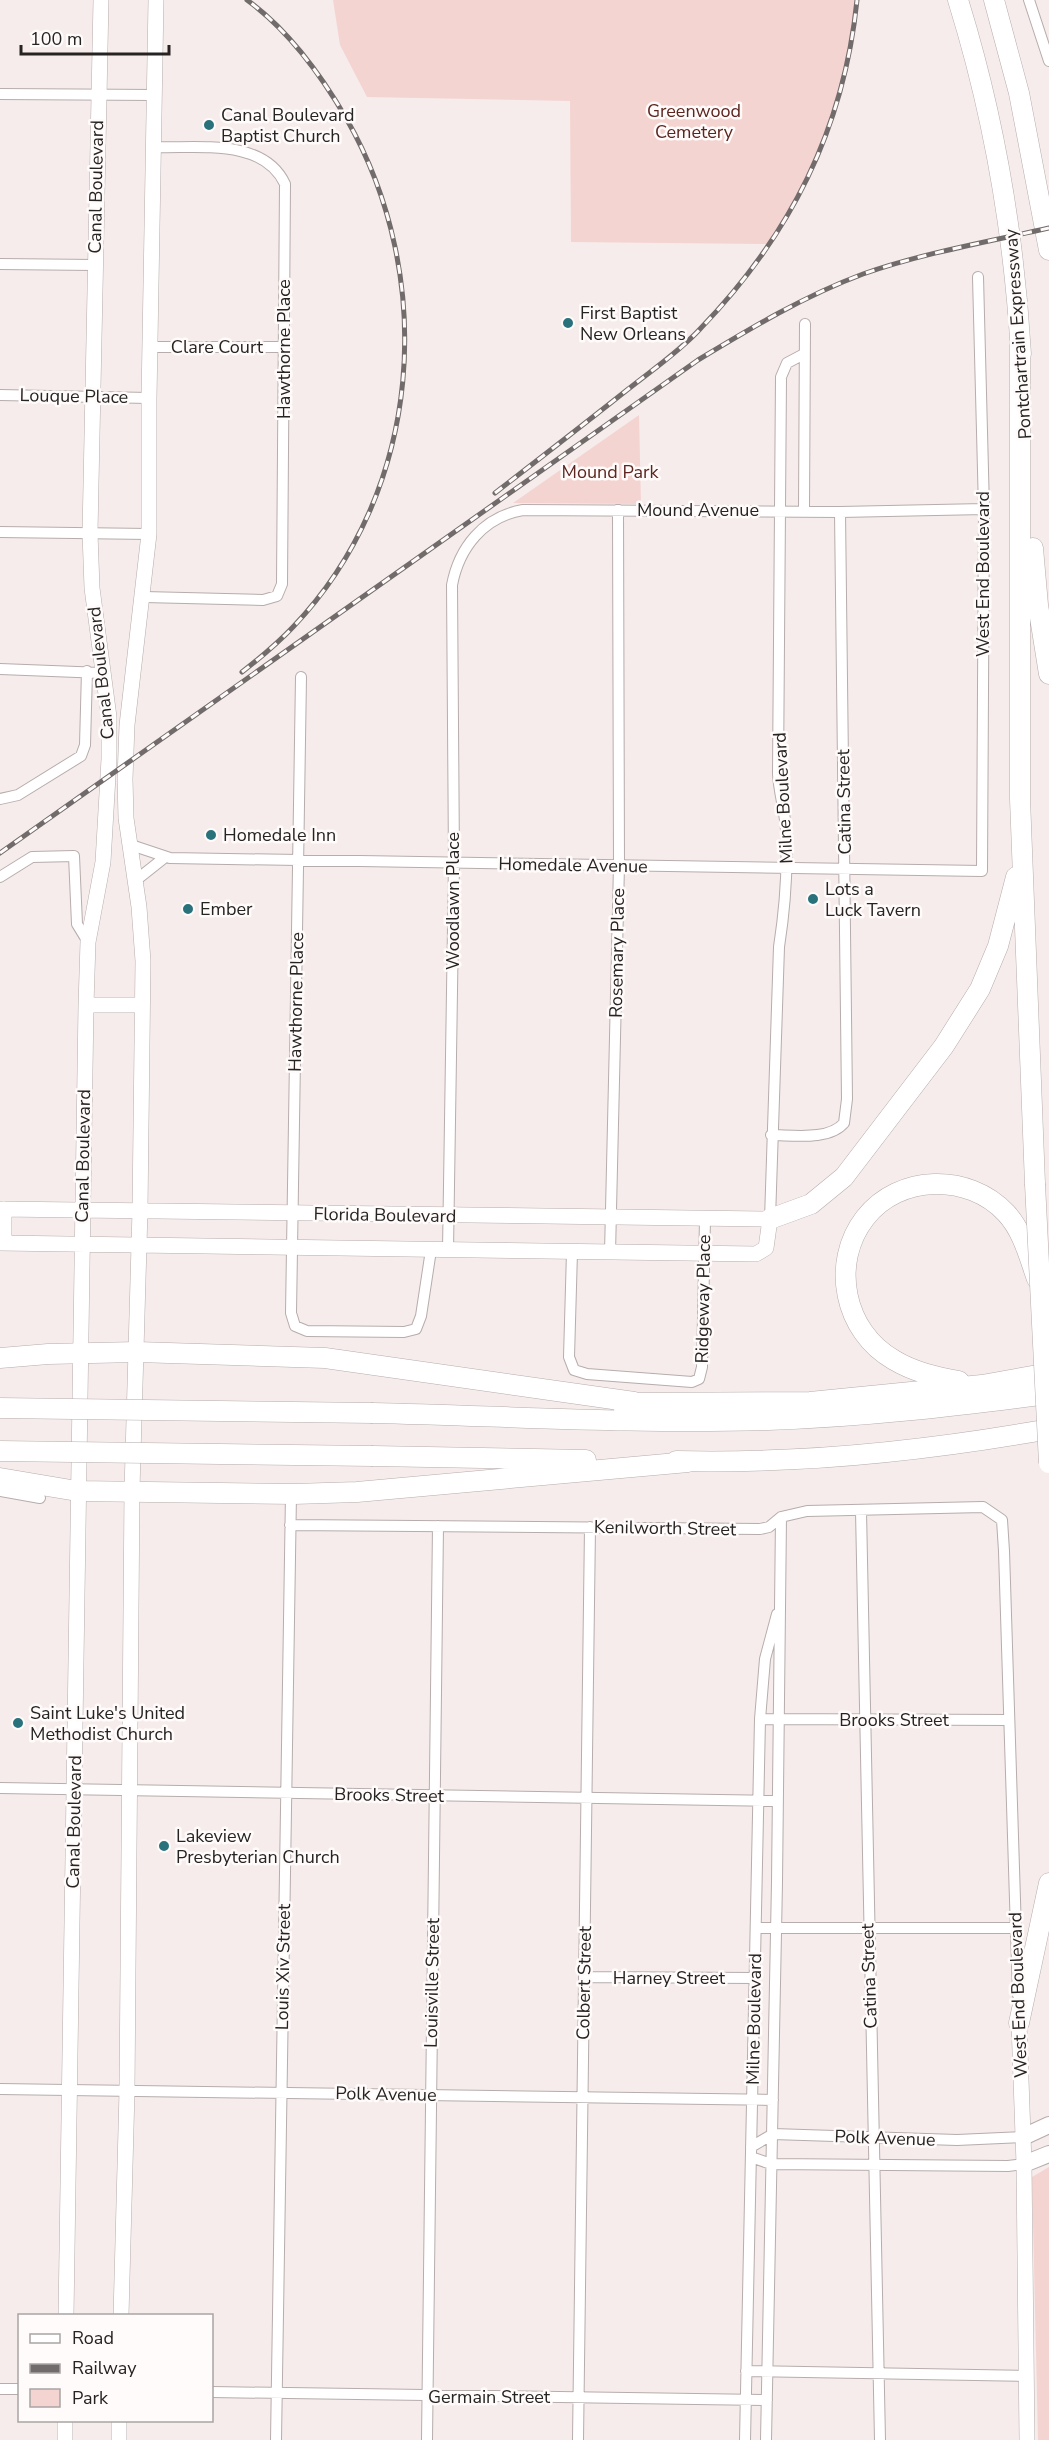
<svg xmlns="http://www.w3.org/2000/svg" width="1049" height="2440" font-family="'Nunito Sans',sans-serif">
<rect width="100%" height="100%" fill="#f6eceb"/>
<path fill="#f4d4d0" d="M 333,0 L 857,0 C 848,89 818,168 771,244 L 571,242 L 570,101 L 367,97 L 340,45 Z
M 639,415 L 641,504 L 513,503 Z
M 1049,2167 L 1049,2440 L 1038,2440 L 1032,2177 Z"/>
<g fill="none" stroke-linecap="round" stroke-linejoin="round">
<defs>
<path id="street" d="M 1029,0 L 1049,61
M 0,94 L 155,95
M 0,264 L 95,265
M 150,347 L 285,347
M 0,395 L 149,398
M 804,510 L 805,324
M 0,532 L 149,534
M 144,597 L 263,600 L 277,596 L 282,584 L 285,184 C 263,137 196,149 153,147
M 0,669 L 103,673
M 301,677 L 291,1313 L 295,1326 L 307,1331 L 404,1332 L 416,1329 L 421,1316 L 431,1250
M 0,799 L 18,795 L 81,756 L 85,745 L 87,671
M 131,845 L 170,858 L 982,871 L 984,509 L 978,277
M 0,877 L 32,857 L 74,856 L 77,924 L 88,942
M 135,881 L 164,858
M 771,1135 C 792,1135 829,1141 844,1123 L 847,1099 L 840,512
M 770,1219 L 779,947 C 785,908 788,870 786,830 C 785,811 779,793 778,774 L 781,377 L 787,363 L 804,354
M 448,1250 L 454,862 L 452,585 C 459,548 483,517 523,510 L 840,512 L 984,509
M 572,1252 L 569,1357 L 574,1370 L 587,1374 L 692,1382 L 699,1379 L 702,1367 L 705,1219
M 610,1253 L 619,865 L 618,510
M 0,1491 L 40,1498
M 861,1511 L 880,2440
M 290,1525 L 760,1529 L 769,1527 L 781,1517 L 807,1511 L 983,1507 L 1002,1520 L 1004,1551 L 1018,1995
M 760,1719 L 1009,1720
M 0,1788 L 778,1801
M 756,1928 L 1016,1928
M 584,1977 L 755,1978
M 0,2089 L 773,2100
M 751,2147 L 773,2134 L 957,2140 L 1023,2137
M 751,2157 L 771,2164 L 1008,2166 L 1024,2164
M 746,2371 L 1026,2376
M 0,2389 L 20,2389
M 212,2392 L 767,2400
M 276,2440 L 291,1494
M 427,2440 L 438,1526
M 578,2440 L 590,1527
M 745,2440 L 760,1719 L 765,1659 L 777,1614
M 766,2440 L 777,1882 L 781,1517"/>
<path id="secondary" d="M 86,1005 L 142,1005
M 0,1209 L 770,1219 L 766,1248 L 756,1254 L 0,1243
M 4,1243 L 4,1209
M 1019,2023 L 1024,2164 L 1027,2440
M 66,2316 L 86,1005 L 88,942 L 103,862 L 109,759 L 109,717 L 92,588 L 90,533 L 101,0
M 121,2316 L 127,2091 L 132,1490 L 140,1210 L 143,961 L 139,907 L 126,818 L 125,779 L 127,725 L 149,534 L 149,398 L 156,0
M 65,2440 L 65,2420
M 119,2440 L 119,2420"/>
<path id="primary" d="M 1023,2137 L 1049,2125
M 1024,2164 L 1049,2154"/>
<path id="highway" d="M 958,0 C 994,116 1014,233 1021,354
M 994,0 L 1019,93 L 1049,250
M 1020,342 L 1020,799 L 1035,1184
M 1033,548 L 1038,605 L 1049,674
M 770,1219 L 811,1204 L 844,1177 L 944,1046 L 980,989 L 998,946 L 1016,877
M 0,1358 L 48,1354 L 137,1352 L 325,1358 L 634,1402
M 959,1381 C 936,1377 914,1372 894,1360 C 844,1332 830,1263 865,1218 C 899,1174 969,1173 1006,1213 C 1023,1231 1029,1257 1037,1279
M 621,1403 L 810,1402 L 982,1385 L 1049,1373
M 373,1413 C 505,1416 637,1424 768,1420 C 863,1417 956,1406 1049,1394
M 373,1456 L 586,1460
M 676,1461 C 801,1464 926,1451 1049,1429
M 0,1478 L 77,1491 L 294,1494 L 357,1492 L 688,1462
M 1019,2023 L 1049,1883"/>
</defs>
<use href="#street" stroke="#b6adac" stroke-width="12"/>
<use href="#secondary" stroke="#b6adac" stroke-width="16"/>
<use href="#primary" stroke="#b6adac" stroke-width="18"/>
<use href="#highway" stroke="#b6adac" stroke-width="21"/>
<use href="#street" stroke="#fff" stroke-width="10"/>
<use href="#secondary" stroke="#fff" stroke-width="15"/>
<use href="#primary" stroke="#fff" stroke-width="16"/>
<use href="#highway" stroke="#fff" stroke-width="20"/>
<defs>
<path id="rail" d="M 495,493 C 539,459 583,425 627,390 C 652,370 679,352 700,329 C 790,236 844,129 857,0
M 242,672 C 260,658 277,644 293,627 C 423,491 438,278 346,118 C 321,75 287,29 247,0
M 0,853 L 698,360 C 751,328 804,296 863,274 C 923,253 987,242 1049,228"/>
</defs>
<use href="#rail" stroke="#716c6b" stroke-width="5"/>
<use href="#rail" stroke="#fffbfa" stroke-width="3" stroke-dasharray="9" stroke-linecap="butt"/>
<defs>
<path id="highway-bridge" d="M 1035,1184 L 1049,1463
M 0,1408 L 373,1413
M 0,1451 L 373,1456"/>
</defs>
<use href="#highway-bridge" stroke="#b6adac" stroke-width="21" stroke-linecap="butt"/>
<use href="#highway-bridge" stroke="#fff" stroke-width="20"/>
</g>
<g fill="#29727c" stroke="#fffbfa" stroke-width="2">
<circle cx="209" cy="125" r="6"/>
<circle cx="568" cy="323" r="6"/>
<circle cx="211" cy="835" r="6"/>
<circle cx="813" cy="899" r="6"/>
<circle cx="188" cy="909" r="6"/>
<circle cx="18" cy="1723" r="6"/>
<circle cx="164" cy="1846" r="6"/>
</g>
<g text-anchor="middle" stroke-width="5" stroke-linejoin="round" paint-order="stroke">
<g font-size="18" fill="#5c251f" stroke="#fffbfa">
<text x="694" y="117">Greenwood<tspan x="694" dy="21">Cemetery</tspan></text>
<text x="610" y="478">Mound Park</text>
</g>
<g font-size="18" fill="#262323" stroke="#fffbfa" text-anchor="start">
<text x="221" y="121">Canal Boulevard<tspan x="221" dy="21">Baptist Church</tspan></text>
<text x="580" y="319">First Baptist<tspan x="580" dy="21">New Orleans</tspan></text>
<text x="223" y="841">Homedale Inn</text>
<text x="825" y="895">Lots a<tspan x="825" dy="21">Luck Tavern</tspan></text>
<text x="200" y="915">Ember</text>
<text x="30" y="1719">Saint Luke's United<tspan x="30" dy="21">Methodist Church</tspan></text>
<text x="176" y="1842">Lakeview<tspan x="176" dy="21">Presbyterian Church</tspan></text>
</g>
<g font-size="18" fill="#262323" stroke="#fffbfa">
<text transform="translate(96 187) rotate(-89)" y="6">Canal Boulevard</text>
<text transform="translate(1018 334) rotate(-94)" y="6">Pontchartrain Expressway</text>
<text x="217" y="353">Clare Court</text>
<text transform="translate(284 349) rotate(-90)" y="6">Hawthorne Place</text>
<text transform="translate(74 396) rotate(1)" y="6">Louque Place</text>
<text x="698" y="516">Mound Avenue</text>
<text transform="translate(983 574) rotate(-90)" y="6">West End Boulevard</text>
<text transform="translate(101 673) rotate(-96)" y="6">Canal Boulevard</text>
<text transform="translate(783 798) rotate(-93)" y="6">Milne Boulevard</text>
<text transform="translate(844 802) rotate(-91)" y="6">Catina Street</text>
<text transform="translate(573 865) rotate(1)" y="6">Homedale Avenue</text>
<text transform="translate(453 901) rotate(-90)" y="6">Woodlawn Place</text>
<text transform="translate(617 953) rotate(-89)" y="6">Rosemary Place</text>
<text transform="translate(296 1002) rotate(-89)" y="6">Hawthorne Place</text>
<text transform="translate(83 1156) rotate(-89)" y="6">Canal Boulevard</text>
<text transform="translate(385 1215) rotate(1)" y="6">Florida Boulevard</text>
<text transform="translate(703 1299) rotate(-89)" y="6">Ridgeway Place</text>
<text transform="translate(665 1528) rotate(1)" y="6">Kenilworth Street</text>
<text x="894" y="1726">Brooks Street</text>
<text transform="translate(389 1795) rotate(1)" y="6">Brooks Street</text>
<text transform="translate(74 1822) rotate(-89)" y="6">Canal Boulevard</text>
<text transform="translate(283 1967) rotate(-89)" y="6">Louis Xiv Street</text>
<text transform="translate(869 1976) rotate(-92)" y="6">Catina Street</text>
<text x="669" y="1984">Harney Street</text>
<text transform="translate(432 1983) rotate(-89)" y="6">Louisville Street</text>
<text transform="translate(584 1983) rotate(-89)" y="6">Colbert Street</text>
<text transform="translate(1018 1995) rotate(-92)" y="6">West End Boulevard</text>
<text transform="translate(754 2019) rotate(-89)" y="6">Milne Boulevard</text>
<text transform="translate(386 2094) rotate(1)" y="6">Polk Avenue</text>
<text transform="translate(885 2138) rotate(2)" y="6">Polk Avenue</text>
<text x="489" y="2403">Germain Street</text>
</g>
</g>
<rect x="18" y="2314" width="195" height="108" fill="#fffbfa" stroke="#a8a5a4" stroke-width="1.5"/>
<rect x="30" y="2334" width="30" height="9" fill="#ffffff" stroke="#a8a5a4" stroke-width="1.5"/>
<text x="72" y="2344" font-size="18" fill="#262323">Road</text>
<rect x="30" y="2364" width="30" height="9" fill="#716c6b" stroke="#a8a5a4" stroke-width="1.5"/>
<text x="72" y="2374" font-size="18" fill="#262323">Railway</text>
<rect x="30" y="2389" width="30" height="18" fill="#f4d4d0" stroke="#a8a5a4" stroke-width="1.5"/>
<text x="72" y="2404" font-size="18" fill="#262323">Park</text>
<path d="M21 45v9h148v-9" fill="none" stroke="#262323" stroke-width="3"/>
<text x="30" y="45" font-size="18" fill="#262323" stroke="#fffbfa" stroke-width="4.5" paint-order="stroke">100 m</text>
</svg>
